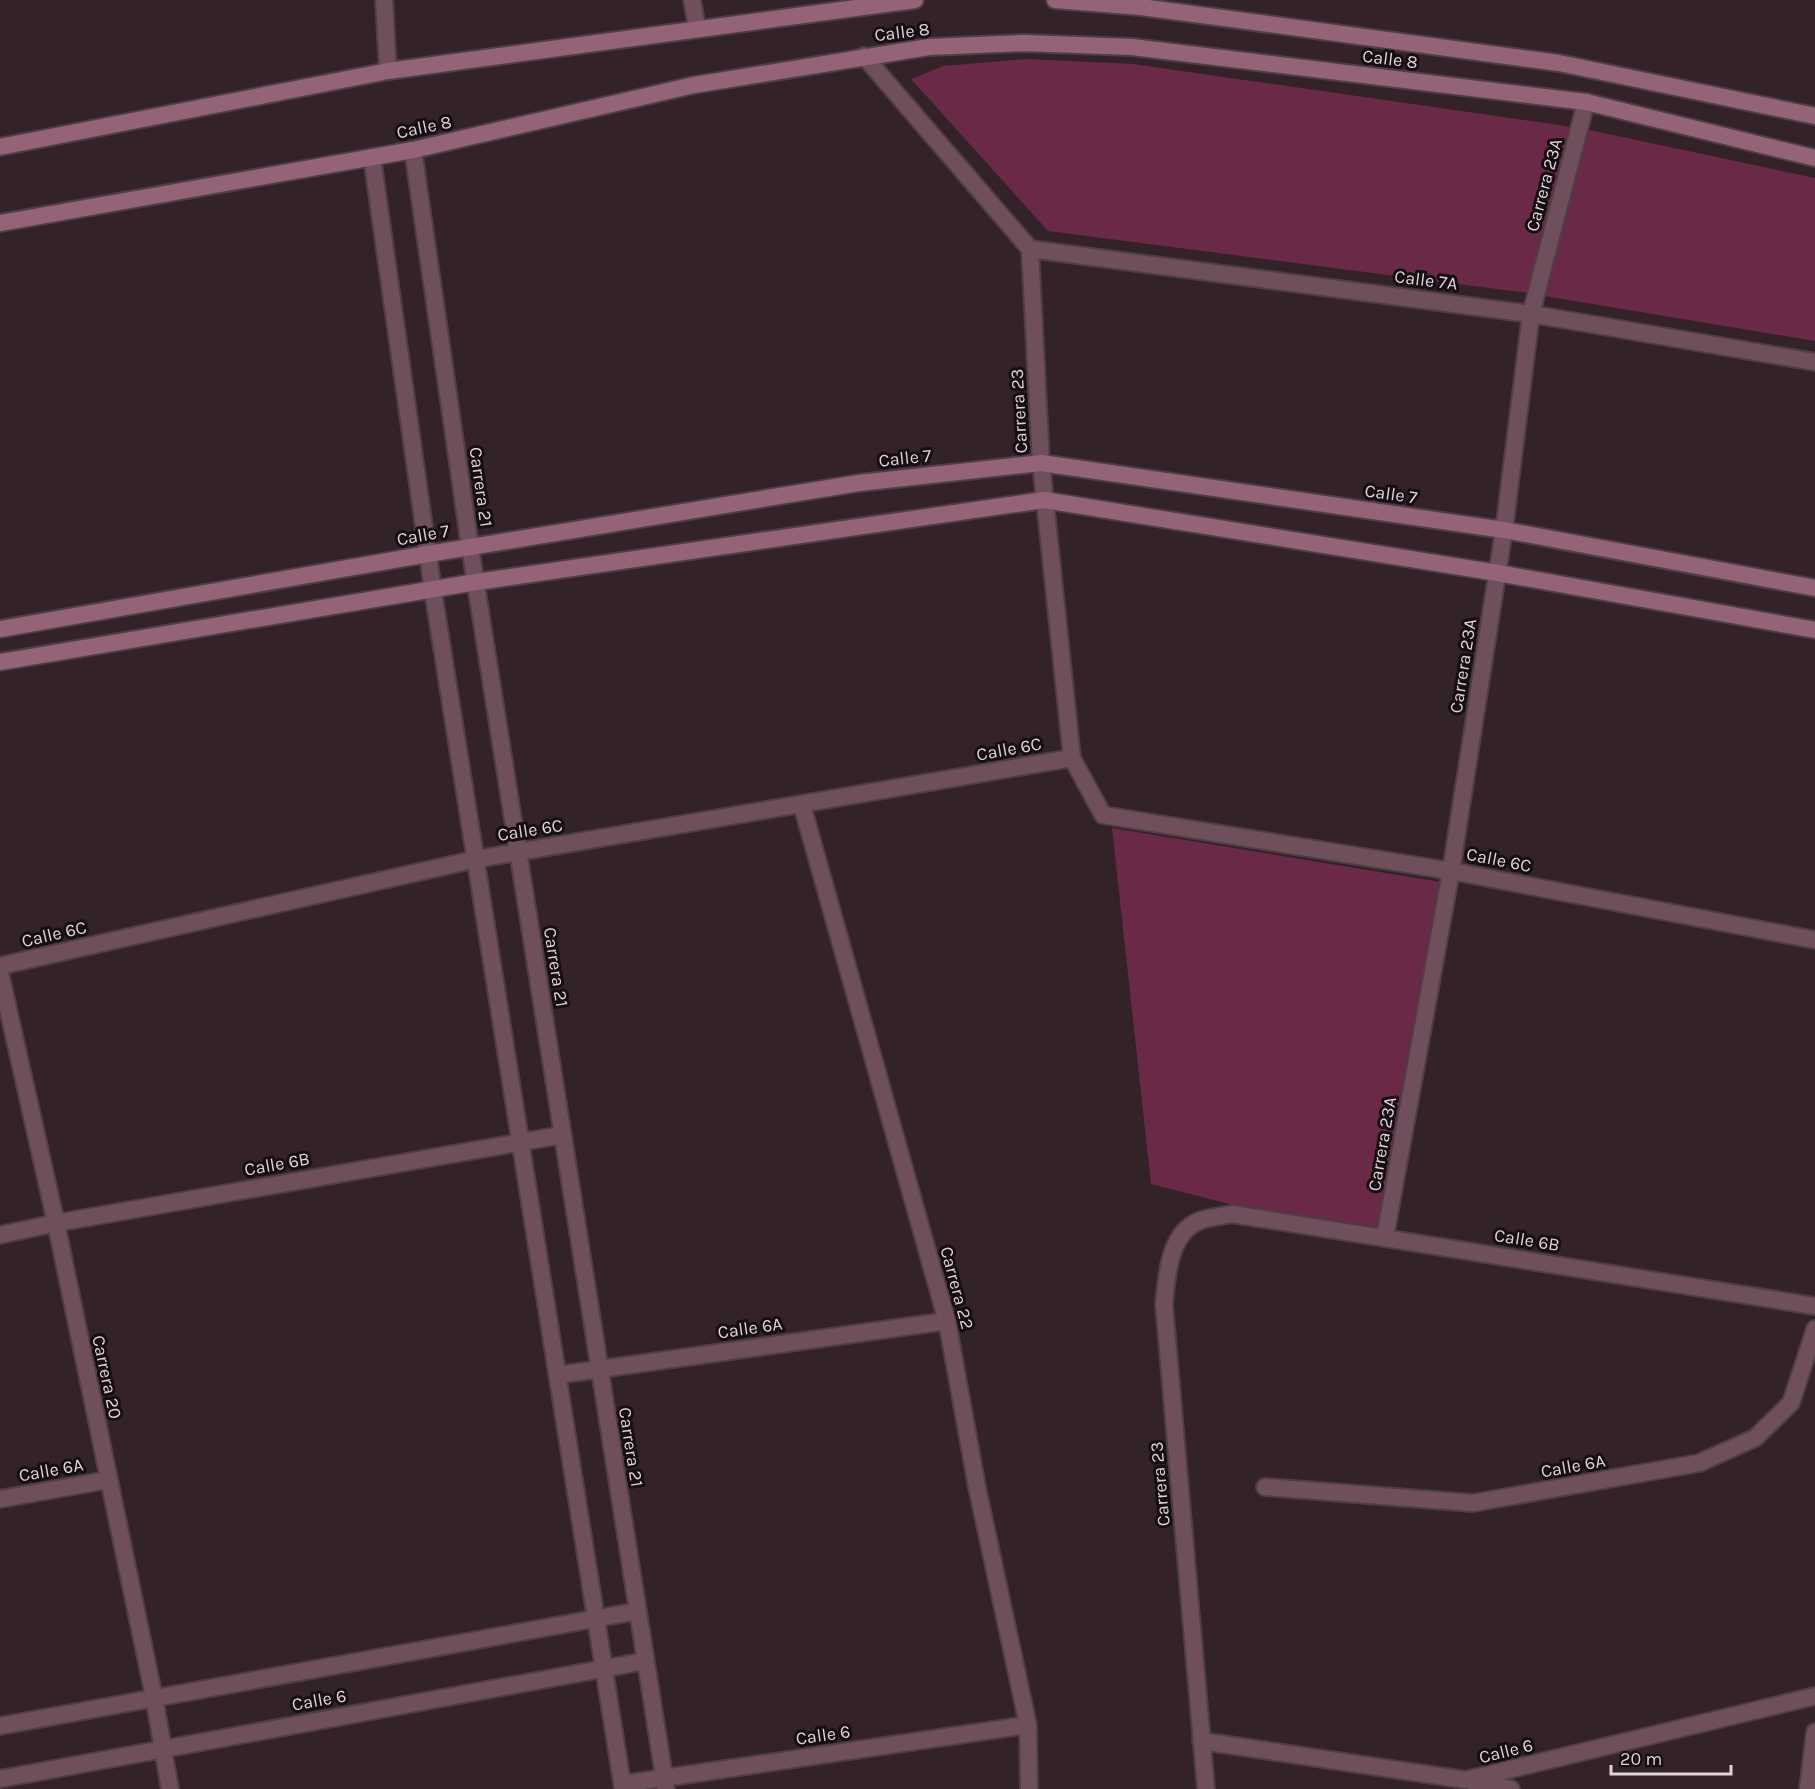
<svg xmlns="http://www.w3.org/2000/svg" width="1815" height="1789" font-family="Karla,sans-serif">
<rect width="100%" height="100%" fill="#342229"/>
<path fill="#692947" d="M 1027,59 L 1133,64 L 1580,128 L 1815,178 L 1815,341 L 1527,293 L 1048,231 L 911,79 L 943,66 Z
M 1112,828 L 1441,882 L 1379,1227 L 1233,1205 L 1151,1184 Z"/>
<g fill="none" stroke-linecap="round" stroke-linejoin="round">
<defs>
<path id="minor" d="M 384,0 L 388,71
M 692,0 L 697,27
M 864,56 L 1030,249 L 1041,463 L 1072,758 L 1103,815 L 1451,871 L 1815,940
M 413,150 L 470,547 L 666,1789
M 372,157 L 433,591 L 623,1789
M 1030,249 L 1531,314 L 1815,362
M 802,805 L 947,1321 L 977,1487 L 1028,1725 L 1029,1789
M 0,966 L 477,859 L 1072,758
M 0,973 L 56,1223 L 154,1697 L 170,1789
M 0,1235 L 56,1223 L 562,1135
M 1385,1237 L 1451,871 L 1504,530 L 1531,314 L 1586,102
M 557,1375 L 947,1321
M 1265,1487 L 1473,1503 L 1699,1463 L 1755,1438 L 1791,1403 L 1815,1329
M 0,1499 L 108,1480
M 0,1726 L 638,1611
M 1201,1741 L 1466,1780 L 1815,1696
M 0,1779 L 645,1661
M 1473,1782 L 1511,1789
M 623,1784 L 1028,1725
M 1206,1789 L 1164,1304 C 1167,1277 1168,1234 1199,1221 C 1209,1217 1222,1216 1232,1214 L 1815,1306
M 1808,1789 L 1815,1732"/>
<path id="secondary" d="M 1055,0 L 1141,7 L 1559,63 L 1815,116
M 0,147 L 388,71 L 915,0
M 0,223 L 413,150 L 694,85 L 929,47 L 1024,43 L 1132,47 L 1586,102 L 1815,158
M 0,629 L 428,554 L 859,483 L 1041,463 L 1504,530 L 1815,588
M 0,662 L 476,582 L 1044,500 L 1498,573 L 1815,630"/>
</defs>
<use href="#minor" stroke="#4f3e45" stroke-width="20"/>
<use href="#secondary" stroke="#4f3e45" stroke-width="20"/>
<use href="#minor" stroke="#6e4f5b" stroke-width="16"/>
<use href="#secondary" stroke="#956378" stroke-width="16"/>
</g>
<g text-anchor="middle" stroke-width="6" stroke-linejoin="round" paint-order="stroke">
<g font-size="18" fill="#dfd3d7" stroke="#160e12">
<text transform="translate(902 32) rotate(-7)" y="6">Calle 8</text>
<text transform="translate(1390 59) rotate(7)" y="6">Calle 8</text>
<text transform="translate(424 127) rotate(-12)" y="6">Calle 8</text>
<text transform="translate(1544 185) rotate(-75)" y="6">Carrera 23A</text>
<text transform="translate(1426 280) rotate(7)" y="6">Calle 7A</text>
<text transform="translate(1019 411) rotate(-93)" y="6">Carrera 23</text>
<text transform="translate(905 458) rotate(-6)" y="6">Calle 7</text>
<text transform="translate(481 487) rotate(82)" y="6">Carrera 21</text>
<text transform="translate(1391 494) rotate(8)" y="6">Calle 7</text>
<text transform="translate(423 535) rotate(-10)" y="6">Calle 7</text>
<text transform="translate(1463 666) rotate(-81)" y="6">Carrera 23A</text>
<text transform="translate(1009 749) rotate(-10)" y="6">Calle 6C</text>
<text transform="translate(530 830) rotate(-9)" y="6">Calle 6C</text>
<text transform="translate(1499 860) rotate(11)" y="6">Calle 6C</text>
<text transform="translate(54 934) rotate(-13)" y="6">Calle 6C</text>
<text transform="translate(556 967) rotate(81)" y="6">Carrera 21</text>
<text transform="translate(1382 1144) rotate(-80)" y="6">Carrera 23A</text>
<text transform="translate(277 1164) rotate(-10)" y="6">Calle 6B</text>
<text transform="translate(1527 1240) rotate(9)" y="6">Calle 6B</text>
<text transform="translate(957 1288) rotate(75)" y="6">Carrera 22</text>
<text transform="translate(750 1328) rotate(-8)" y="6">Calle 6A</text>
<text transform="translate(107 1377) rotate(78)" y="6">Carrera 20</text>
<text transform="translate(631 1447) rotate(81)" y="6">Carrera 21</text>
<text transform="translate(1573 1466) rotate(-10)" y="6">Calle 6A</text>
<text transform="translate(51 1470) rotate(-10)" y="6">Calle 6A</text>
<text transform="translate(1160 1484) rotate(-95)" y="6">Carrera 23</text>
<text transform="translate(319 1700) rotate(-10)" y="6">Calle 6</text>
<text transform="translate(823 1735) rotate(-8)" y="6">Calle 6</text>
<text transform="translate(1506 1751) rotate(-14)" y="6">Calle 6</text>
</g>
</g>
<path d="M1611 1765v9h120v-9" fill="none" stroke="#dfd3d7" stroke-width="3"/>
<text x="1620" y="1765" font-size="18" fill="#dfd3d7" stroke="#160e12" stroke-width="4.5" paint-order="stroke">20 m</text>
</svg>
